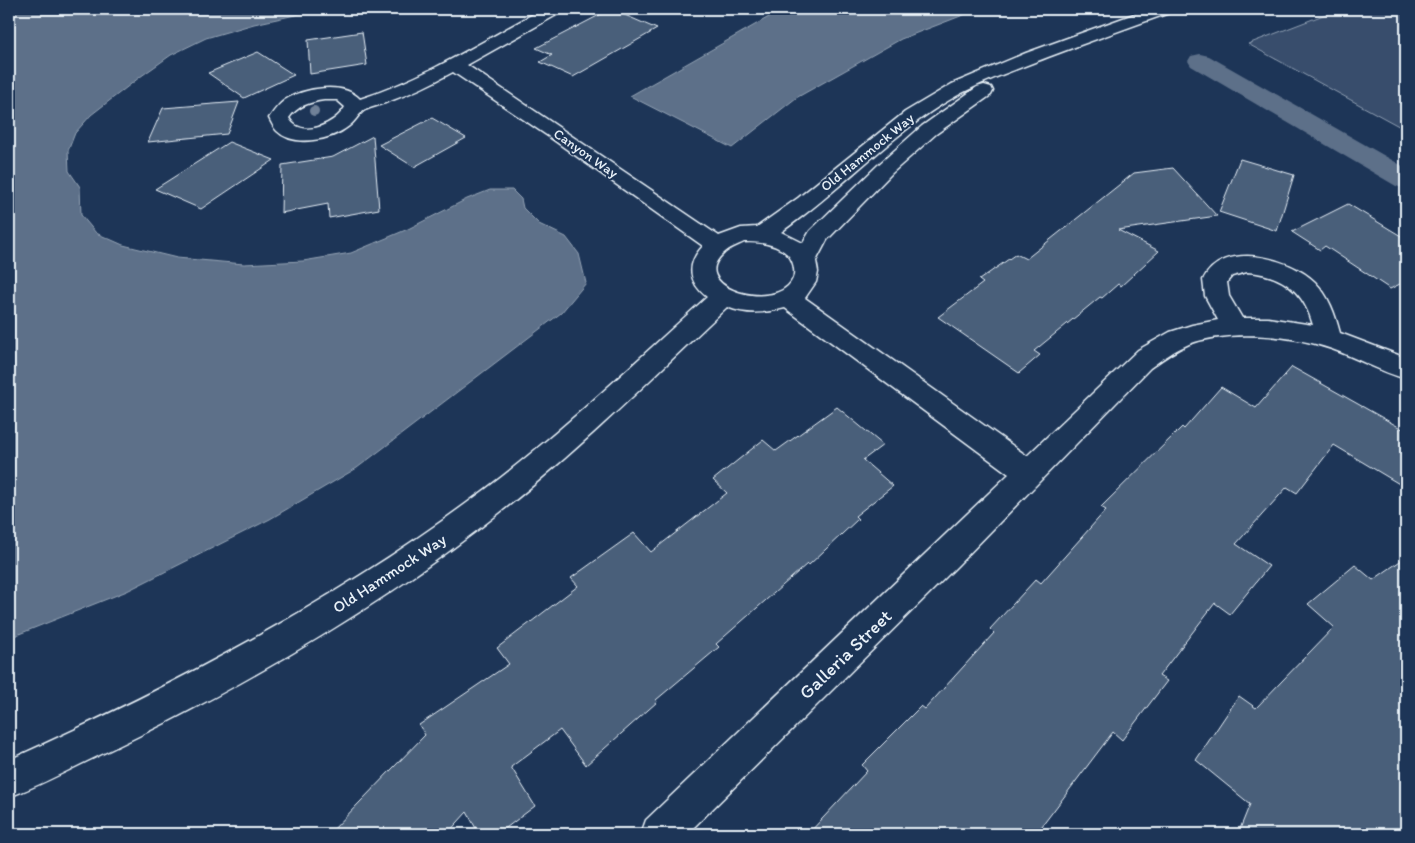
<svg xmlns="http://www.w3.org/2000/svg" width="1415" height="843" font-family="Itim,sans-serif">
<rect width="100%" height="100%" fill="#1d3557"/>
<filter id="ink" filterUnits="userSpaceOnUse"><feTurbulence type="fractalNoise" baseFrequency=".02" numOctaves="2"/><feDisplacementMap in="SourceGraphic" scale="10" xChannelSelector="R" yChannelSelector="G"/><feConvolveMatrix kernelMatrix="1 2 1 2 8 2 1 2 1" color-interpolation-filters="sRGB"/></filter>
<g filter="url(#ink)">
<path fill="#374d6c" stroke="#909fb2" d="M 1339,9 L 1406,9 L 1406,130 L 1248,44 Z"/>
<path fill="#5d7089" stroke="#95a4b5" d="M 9,9 L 345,9 L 300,14 L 254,24 L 206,38 L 171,55 L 140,77 L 91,115 L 75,133 L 68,151 L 69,171 L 80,187 L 81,215 L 96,233 L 123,245 L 177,258 L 244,264 L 303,261 L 351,253 L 408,229 L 467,199 L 490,190 L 512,190 L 521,199 L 523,208 L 539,224 L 566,237 L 579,254 L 586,283 L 561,313 L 357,468 L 270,519 L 127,591 L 9,638 Z
M 783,9 L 979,9 L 901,39 L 796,98 L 732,148 L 630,96 Z"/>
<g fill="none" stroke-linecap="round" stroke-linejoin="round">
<path fill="#5d7089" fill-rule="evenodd" d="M 1200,54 L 1209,56 L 1406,168 L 1406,189 L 1396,186 L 1191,66 L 1188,61 L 1191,56 Z"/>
</g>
<path fill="#495e7a" stroke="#e8f1f8" d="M 611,9 L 657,29 L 573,77 L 540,62 L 552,55 L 536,48 Z
M 362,32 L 367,65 L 310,74 L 308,40 Z
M 258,52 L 294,75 L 244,98 L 208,73 Z
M 239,102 L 227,134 L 148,142 L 163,108 Z
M 432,118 L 466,138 L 414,167 L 379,145 Z
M 373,136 L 379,209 L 329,218 L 328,204 L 281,213 L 282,165 L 333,157 Z
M 229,142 L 274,160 L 201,209 L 155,189 Z
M 1240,159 L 1294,175 L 1277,231 L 1219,212 Z
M 1173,168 L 1217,216 L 1118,230 L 1159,251 L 1121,286 L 1118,284 L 1102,298 L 1100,297 L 1034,351 L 1040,355 L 1019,373 L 938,317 L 983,283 L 979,280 L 1016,254 L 1026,259 L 1134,173 Z
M 1348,204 L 1406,239 L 1406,281 L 1390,289 L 1325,246 L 1320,250 L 1292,232 Z
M 1292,367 L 1406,431 L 1406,488 L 1334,445 L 1297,493 L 1287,487 L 1236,544 L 1269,566 L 1230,614 L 1215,603 L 1159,676 L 1167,681 L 1122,740 L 1113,732 L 1036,834 L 808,834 L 867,771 L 862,765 L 921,706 L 925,709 L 994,633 L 990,629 L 1036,579 L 1041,583 L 1106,510 L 1101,507 L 1182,427 L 1184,429 L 1221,387 L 1256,408 Z
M 837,407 L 883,445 L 863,460 L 893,486 L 855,516 L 858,519 L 809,565 L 807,564 L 716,644 L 719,647 L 656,700 L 657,702 L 586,765 L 560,730 L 511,767 L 535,806 L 498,834 L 479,834 L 467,812 L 447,834 L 329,834 L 425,735 L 419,725 L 509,664 L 497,648 L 578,586 L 571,578 L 634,533 L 651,552 L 727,493 L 713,480 L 763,440 L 776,451 Z
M 1406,557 L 1406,834 L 1238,834 L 1250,804 L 1196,760 L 1239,696 L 1256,708 L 1334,627 L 1308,604 L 1355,565 L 1373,580 Z"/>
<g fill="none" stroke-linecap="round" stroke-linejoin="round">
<defs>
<path id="minor" d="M 542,9 L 562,9 L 560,13 L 467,65 L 719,236 L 741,228 L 757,227 L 798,198 L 905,112 L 952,84 L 1026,53 L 1148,9 L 1171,9 L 1169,13 C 1129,27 1088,42 1048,57 C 1012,71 974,84 941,105 C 883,142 837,193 781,232 L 803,243 L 810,231 L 878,165 L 922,126 L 977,87 L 984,85 L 991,87 L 993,91 L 991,95 L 936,134 L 892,173 L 827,240 L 816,261 L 818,272 L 816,282 L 805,298 L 1027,456 L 1138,350 L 1170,332 L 1192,325 L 1218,320 L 1205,296 L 1203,280 C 1222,240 1290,257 1315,282 C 1329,296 1335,314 1340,333 L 1406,358 L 1406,379 C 1381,372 1357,358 1332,349 C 1291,335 1230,329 1189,344 C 1175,350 1162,359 1150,368 L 957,566 L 687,834 L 641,834 L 646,820 L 1009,474 L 785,308 C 765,313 747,315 727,307 C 655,375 585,444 509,505 C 404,590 287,660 167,722 C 139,736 110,750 81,764 C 57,776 33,788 9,797 L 9,760 C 176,685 340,599 486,489 C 564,430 635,362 707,297 C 688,282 686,264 703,246 L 548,136 L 453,72 C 433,83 412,93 390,101 C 382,105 373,106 365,110 C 359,113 355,122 349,126 C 332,140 294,148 277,131 C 274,128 271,122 269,118 C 274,111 278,105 285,100 C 304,88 343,81 360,99 C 425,78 482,42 542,9 ZM 324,100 L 337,100 L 345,107 C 336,124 301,140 289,118 C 297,106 310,102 324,100 ZM 744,242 C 763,241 792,246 794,269 C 795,275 793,281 788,286 C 763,310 688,284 724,253 C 729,248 738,245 744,242 ZM 1247,272 C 1282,274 1304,291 1313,325 L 1268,318 L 1242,318 L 1229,296 L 1227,282 L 1232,276 Z"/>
</defs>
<use href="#minor" stroke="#e8f1f8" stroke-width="3"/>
<use href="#minor" fill="#1d3557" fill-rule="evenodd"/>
</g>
<circle fill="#708198" cx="314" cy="111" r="5"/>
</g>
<g text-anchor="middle" stroke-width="4" stroke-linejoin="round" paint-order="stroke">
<g font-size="14" fill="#e8f1f8" stroke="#1d3557">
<text transform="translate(867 152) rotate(-39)" y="5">Old Hammock Way</text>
<text transform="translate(586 153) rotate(35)" y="5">Canyon Way</text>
</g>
<g font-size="16" fill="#e8f1f8" stroke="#1d3557">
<text transform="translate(389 573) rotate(-33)" y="6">Old Hammock Way</text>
</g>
<g font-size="19" fill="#e8f1f8" stroke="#1d3557">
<text transform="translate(845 654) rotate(-44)" y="7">Galleria Street</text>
</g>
</g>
<rect width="1415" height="843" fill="none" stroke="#1d3557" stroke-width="30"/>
<rect x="15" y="15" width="1385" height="813" fill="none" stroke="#e8f1f8" stroke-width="2" filter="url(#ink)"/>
</svg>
